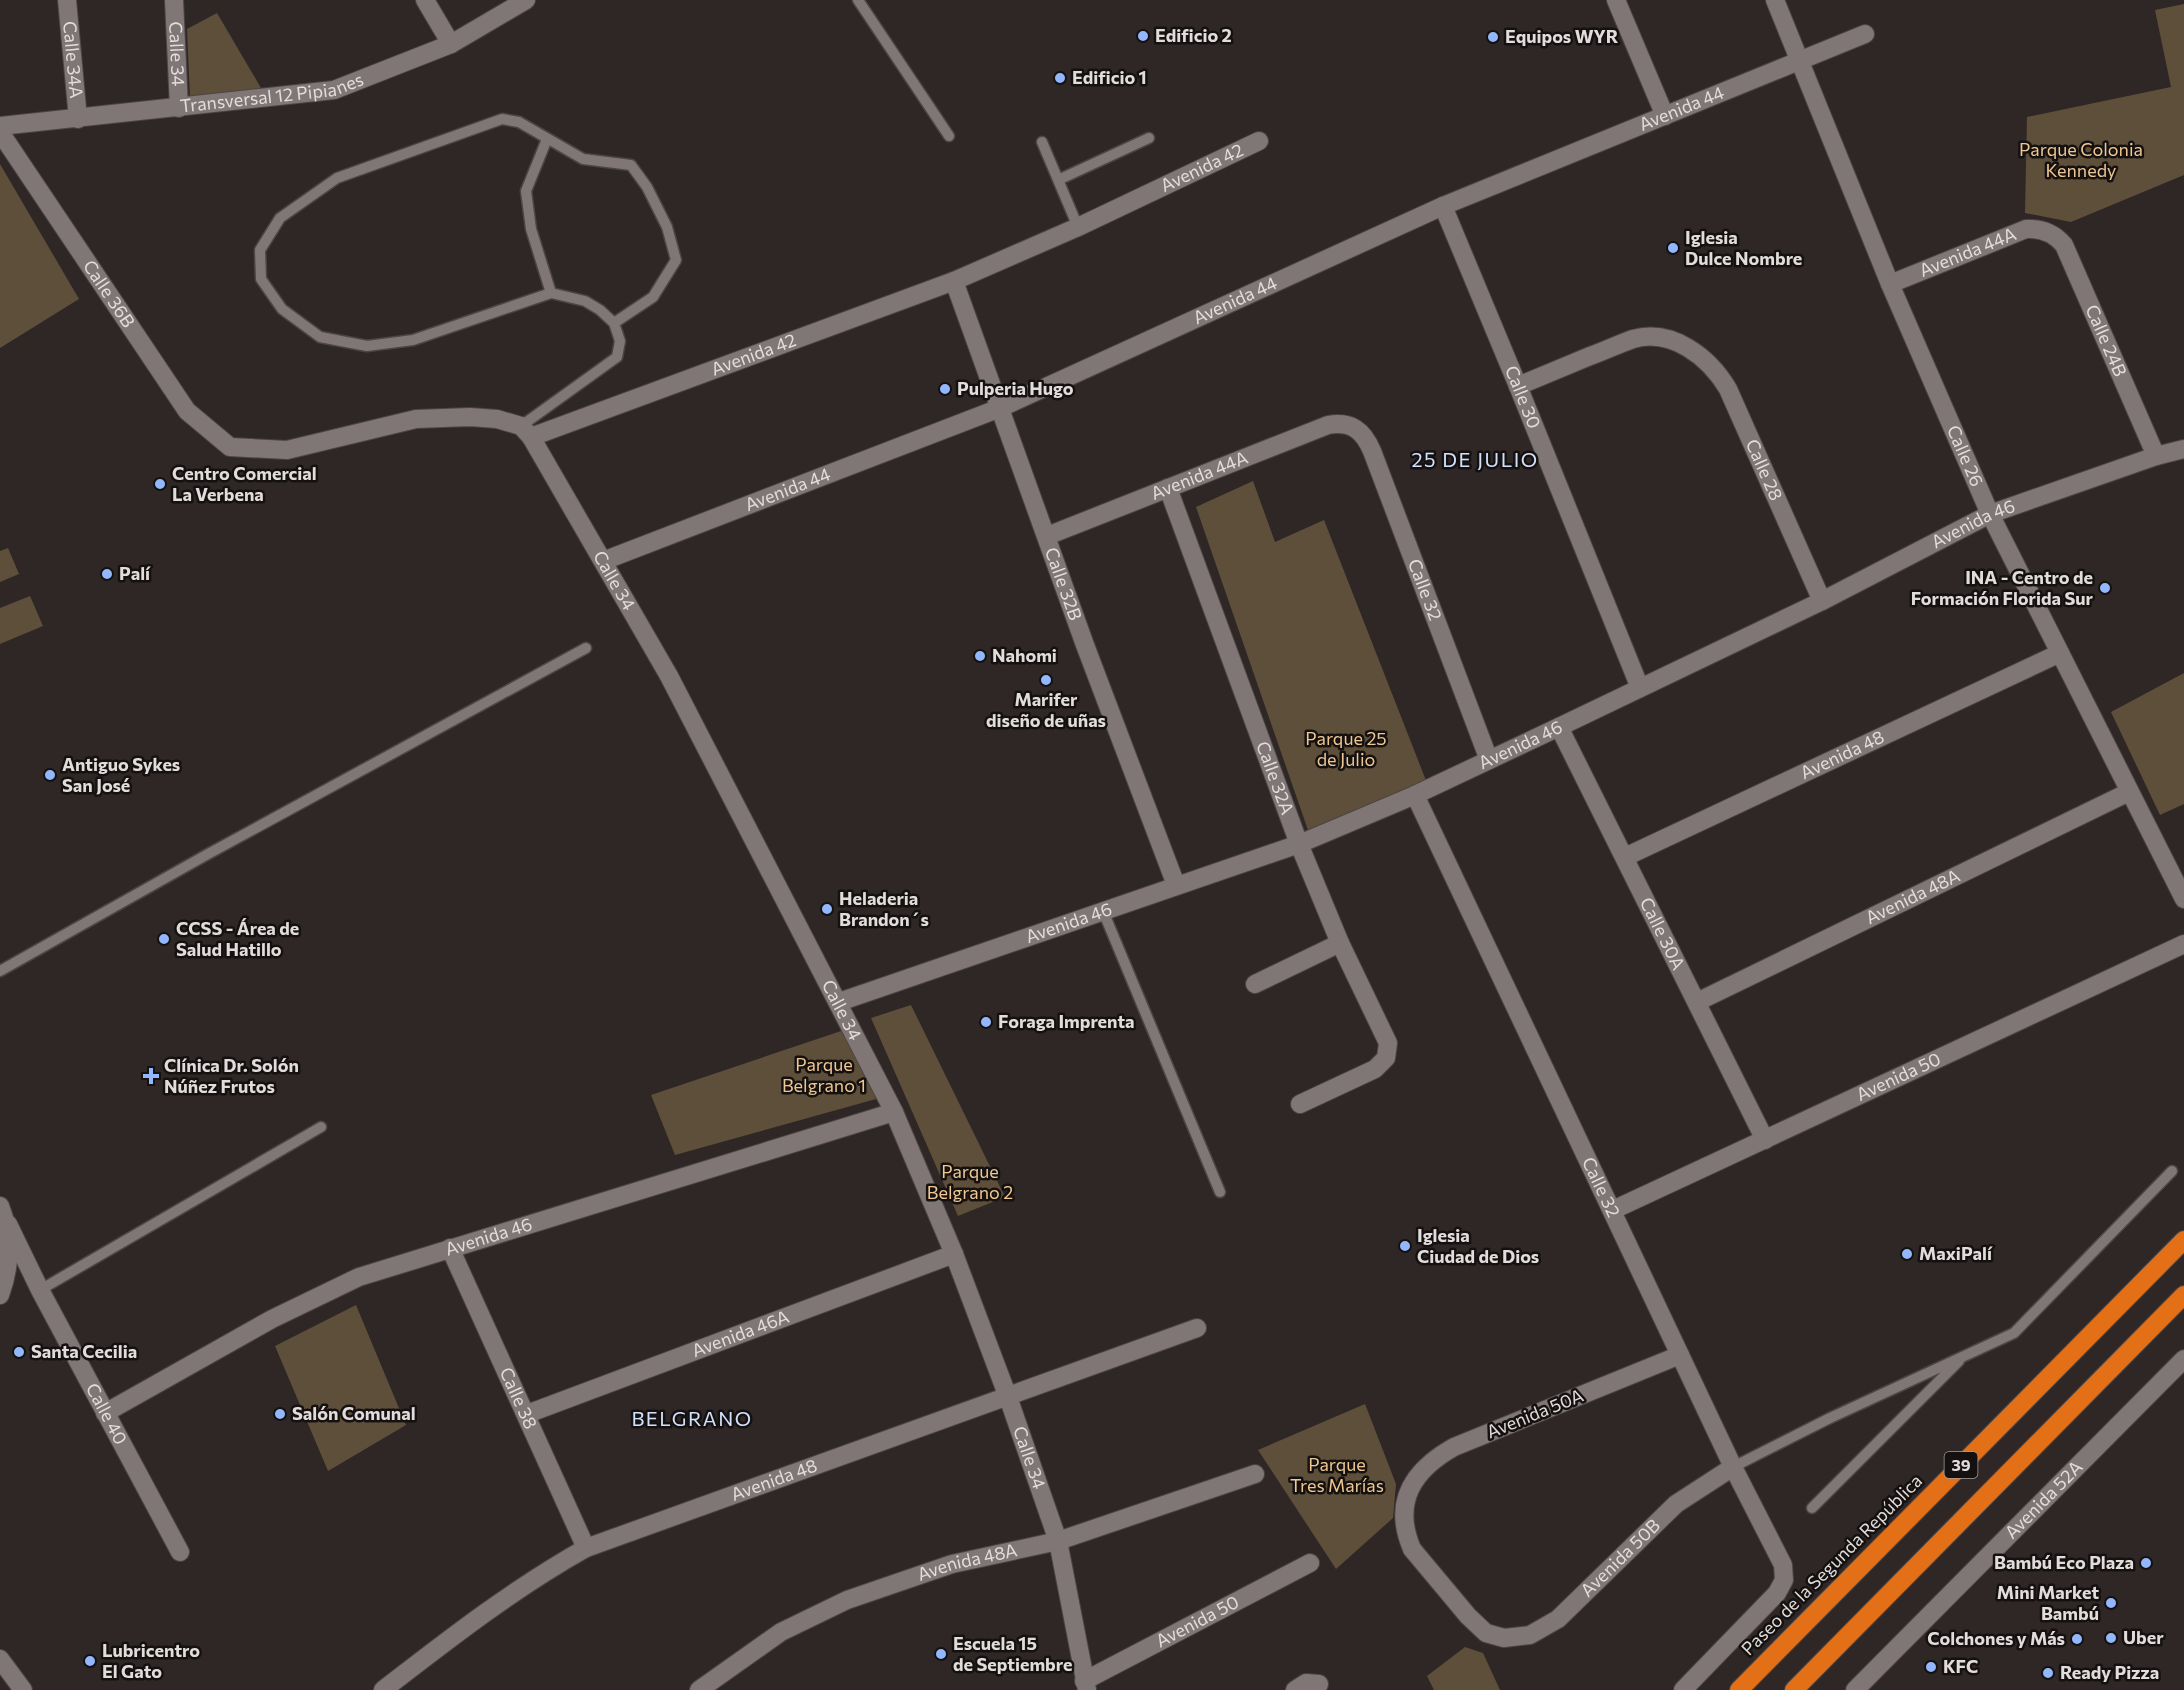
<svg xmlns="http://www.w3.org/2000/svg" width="2184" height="1690" font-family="Commissioner,sans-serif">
<rect width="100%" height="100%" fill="#2f2726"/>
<path fill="#5e4f3b" d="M 2184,4 L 2184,175 L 2071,222 L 2025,213 L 2027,117 L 2171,87 L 2155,10 Z
M 217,13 L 261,88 L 190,98 L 187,29 Z
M 0,164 L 79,299 L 0,348 Z
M 1253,481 L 1275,542 L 1324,520 L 1427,783 L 1309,833 L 1196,507 Z
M 8,548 L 19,574 L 0,582 L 0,551 Z
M 30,596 L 43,626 L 0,644 L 0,608 Z
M 2184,673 L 2184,804 L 2160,815 L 2111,712 Z
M 911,1005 L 1005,1197 L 958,1216 L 871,1018 Z
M 847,1029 L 876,1099 L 675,1155 L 651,1095 Z
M 356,1305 L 406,1425 L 328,1471 L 275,1346 Z
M 1365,1404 L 1396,1484 L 1393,1518 L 1336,1569 L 1258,1450 Z
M 1465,1647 L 1483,1653 L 1500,1690 L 1434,1690 L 1427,1676 Z"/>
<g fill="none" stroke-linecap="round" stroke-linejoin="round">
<defs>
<path id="lane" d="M 858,0 L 949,136
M 547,139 L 526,191 L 531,229 L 551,293
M 1042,142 L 1078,227
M 1058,180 L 1149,138
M 521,426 L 617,357 L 620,341 L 614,323 L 600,310 L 585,301 L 551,293 L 413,340 L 367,346 L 320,337 L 282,309 L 261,279 L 260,250 L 280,218 L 337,178 L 502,119 L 519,122 L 583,159 L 631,165 L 647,187 L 667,227 L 676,260 L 653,297 L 614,323
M 1103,911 L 1220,1192
M 0,971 L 208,854 L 586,648
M 40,1290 L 321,1127
M 1733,1467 L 1830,1418 L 2014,1333 L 2172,1171
M 1812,1508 L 1959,1361"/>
<g id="street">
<path id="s1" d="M 67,0 L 78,119"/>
<path id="s2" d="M 174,0 L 179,108"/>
<path d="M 425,0 L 451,44"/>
<path d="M 1616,0 L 1665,116"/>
<path id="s3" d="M 1775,0 L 1890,284 L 1990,514 L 2184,899"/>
<path id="s4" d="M 0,132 L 187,411 L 230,447 L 287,450 L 416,419 L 470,417 L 497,419 L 521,426 L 531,437 L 954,281 L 1078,227 L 1259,141"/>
<path id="s5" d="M 1443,206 L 1518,386 L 1640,688"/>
<path id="s6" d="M 954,281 L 1085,645 L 1176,885"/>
<path id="s7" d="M 1890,284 L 2026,229 C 2042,228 2054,233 2064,245 L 2156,456"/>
<path id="s8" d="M 1518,386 C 1542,376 1566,366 1590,356 C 1604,351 1619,344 1633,339 C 1672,328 1709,357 1728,389 L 1822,601"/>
<path id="s9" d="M 531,437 L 669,676 L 894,1112 L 954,1254 L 1008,1397 L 1058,1541 L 1087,1690"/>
<path id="s10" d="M 1168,488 L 1299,844 L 1340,943 L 1388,1043 L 1386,1058 L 1375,1069 L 1300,1104"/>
<path id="s11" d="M 1047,536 L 1328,425 C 1351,421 1363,430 1372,451 L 1489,760"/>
<path id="s12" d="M 603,561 L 1000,408 L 1443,206 L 1865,34"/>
<path id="s13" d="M 1559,727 L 1765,1140"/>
<path id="s14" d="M 1415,795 L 1733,1467 L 1783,1565 L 1784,1580 L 1777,1593 L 1683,1690"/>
<path id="s15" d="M 1625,857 L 2060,653"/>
<path d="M 1255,984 L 1340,943"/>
<path id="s16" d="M 839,1002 L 1299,844 L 1415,795 L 1559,727 L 1822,601 L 1990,514 L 2156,456 L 2184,449"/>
<path id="s17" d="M 1697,1002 L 2129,792"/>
<path id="s18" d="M 1613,1210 L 2184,944"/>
<path id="s19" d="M 8,1224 L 40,1290 L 180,1552"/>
<path id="s20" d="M 450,1248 L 586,1548"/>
<path id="s21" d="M 1680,1355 L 1454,1447 C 1413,1470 1392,1502 1412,1549 L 1468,1616 L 1486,1633 L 1504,1638 L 1530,1635 L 1558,1619 L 1676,1504 L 1733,1467"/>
<path id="s22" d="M 105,1413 L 272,1319 L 359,1277 L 894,1112"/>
<path id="s23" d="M 527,1414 L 954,1254"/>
<path id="s24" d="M 1084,1681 L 1310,1563"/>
<path id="s25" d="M 383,1690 C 449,1639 513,1589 586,1548 L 1197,1328"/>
<path id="s26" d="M 699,1690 L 781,1632 L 847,1600 L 952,1564 L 1058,1541 L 1255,1474"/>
<path d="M 1295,1690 L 1306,1683 L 1319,1684"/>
<path id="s27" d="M 1855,1690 L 2184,1359"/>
</g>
<g id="secondary">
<path id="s28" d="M 0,126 L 334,90 L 451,44 L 526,0"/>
<path d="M 0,1206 C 12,1236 11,1265 0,1295"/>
<path d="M 0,1659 L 23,1690"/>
</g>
<path id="highway" d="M 1739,1690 L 2184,1240
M 1794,1690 L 2184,1295"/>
</defs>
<use href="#lane" stroke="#4c4544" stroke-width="13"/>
<use href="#street" stroke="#4c4544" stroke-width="20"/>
<use href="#secondary" stroke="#4c4544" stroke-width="20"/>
<use href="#highway" stroke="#4c4544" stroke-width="20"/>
<use href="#lane" stroke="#7f7675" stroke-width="10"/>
<use href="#street" stroke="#7f7675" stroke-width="18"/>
<use href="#secondary" stroke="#7f7675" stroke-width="18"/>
<use href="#highway" stroke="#e36f17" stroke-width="18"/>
</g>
<g fill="#92b7fd" stroke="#141110" stroke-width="2">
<circle cx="1143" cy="36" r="6"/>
<circle cx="1493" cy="37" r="6"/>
<circle cx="1060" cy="78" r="6"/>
<circle cx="1673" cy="248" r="6"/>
<circle cx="945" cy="389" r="6"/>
<circle cx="160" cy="484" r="6"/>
<circle cx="107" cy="574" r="6"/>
<circle cx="2105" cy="588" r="6"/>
<circle cx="980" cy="656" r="6"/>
<circle cx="1046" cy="680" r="6"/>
<circle cx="50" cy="775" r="6"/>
<circle cx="827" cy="909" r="6"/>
<circle cx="164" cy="939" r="6"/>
<circle cx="986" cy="1022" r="6"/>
<path d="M148 1067h6v6h6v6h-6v6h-6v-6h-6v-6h6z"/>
<circle cx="1405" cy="1246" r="6"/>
<circle cx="1907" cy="1254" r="6"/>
<circle cx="19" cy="1352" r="6"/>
<circle cx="280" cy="1414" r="6"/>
<circle cx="2146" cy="1563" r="6"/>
<circle cx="2111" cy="1603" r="6"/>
<circle cx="2111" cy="1638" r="6"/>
<circle cx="2077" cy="1639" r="6"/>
<circle cx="941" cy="1654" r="6"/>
<circle cx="90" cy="1661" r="6"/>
<circle cx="1931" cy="1667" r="6"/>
<circle cx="2048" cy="1673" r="6"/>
</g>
<g text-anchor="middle" stroke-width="5" stroke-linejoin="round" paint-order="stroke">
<rect fill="#141110" stroke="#a4a09f" stroke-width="1.5" x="1944.5" y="1452" width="33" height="26" rx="4.5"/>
<g font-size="16" font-weight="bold" fill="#e2dddc">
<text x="1961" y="1471">39</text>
</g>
<g font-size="18" font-weight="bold" fill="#e2dddc" stroke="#141110" text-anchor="start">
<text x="1155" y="42">Edificio 2</text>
<text x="1505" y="43">Equipos WYR</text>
<text x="1072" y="84">Edificio 1</text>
<text x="1685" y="244">Iglesia<tspan x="1685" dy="21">Dulce Nombre</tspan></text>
<text x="957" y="395">Pulperia Hugo</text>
<text x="172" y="480">Centro Comercial<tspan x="172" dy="21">La Verbena</tspan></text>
<text x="119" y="580">Palí</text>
<text x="2093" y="584" text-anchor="end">INA - Centro de<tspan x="2093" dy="21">Formación Florida Sur</tspan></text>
<text x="992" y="662">Nahomi</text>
<text x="1046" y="706" text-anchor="middle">Marifer<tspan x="1046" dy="21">diseño de uñas</tspan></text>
<text x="62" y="771">Antiguo Sykes<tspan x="62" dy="21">San José</tspan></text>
<text x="839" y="905">Heladeria<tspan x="839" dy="21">Brandon´s</tspan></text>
<text x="176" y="935">CCSS - Área de<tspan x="176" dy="21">Salud Hatillo</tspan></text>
<text x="998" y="1028">Foraga Imprenta</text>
<text x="164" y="1072">Clínica Dr. Solón<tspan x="164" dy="21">Núñez Frutos</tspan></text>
<text x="1417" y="1242">Iglesia<tspan x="1417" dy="21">Ciudad de Dios</tspan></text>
<text x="1919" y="1260">MaxiPalí</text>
<text x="31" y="1358">Santa Cecilia</text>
<text x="292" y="1420">Salón Comunal</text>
<text x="2134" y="1569" text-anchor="end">Bambú Eco Plaza</text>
<text x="2099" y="1599" text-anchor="end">Mini Market<tspan x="2099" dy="21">Bambú</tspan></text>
<text x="2123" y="1644">Uber</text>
<text x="2065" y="1645" text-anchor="end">Colchones y Más</text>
<text x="953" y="1650">Escuela 15<tspan x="953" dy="21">de Septiembre</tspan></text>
<text x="102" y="1657">Lubricentro<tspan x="102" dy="21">El Gato</tspan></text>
<text x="1943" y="1673">KFC</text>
<text x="2060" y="1679">Ready Pizza</text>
</g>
<g font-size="18" fill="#e2dddc" stroke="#141110">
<text dy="6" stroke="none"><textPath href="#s2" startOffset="54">Calle 34</textPath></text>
<text dy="6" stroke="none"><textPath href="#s1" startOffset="60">Calle 34A</textPath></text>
<text dy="6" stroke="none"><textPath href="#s28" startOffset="274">Transversal 12 Pipianes</textPath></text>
<text dy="6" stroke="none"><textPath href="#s12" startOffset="1170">Avenida 44</textPath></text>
<text dy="6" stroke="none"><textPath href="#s4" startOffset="1426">Avenida 42</textPath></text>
<text dy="6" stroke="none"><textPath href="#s7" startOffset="84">Avenida 44A</textPath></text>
<text dy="6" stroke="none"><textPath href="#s4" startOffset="195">Calle 36B</textPath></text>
<text dy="6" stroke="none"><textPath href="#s12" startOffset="684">Avenida 44</textPath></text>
<text dy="6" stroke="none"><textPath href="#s7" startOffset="294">Calle 24B</textPath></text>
<text dy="6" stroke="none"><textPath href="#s4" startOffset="940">Avenida 42</textPath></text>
<text dy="6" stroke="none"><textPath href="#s5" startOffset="207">Calle 30</textPath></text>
<text dy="6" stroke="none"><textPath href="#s3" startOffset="494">Calle 26</textPath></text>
<text dy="6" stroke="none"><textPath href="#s8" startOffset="328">Calle 28</textPath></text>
<text dy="6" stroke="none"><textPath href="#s11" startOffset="164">Avenida 44A</textPath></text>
<text dy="6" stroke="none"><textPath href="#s12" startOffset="198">Avenida 44</textPath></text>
<text dy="6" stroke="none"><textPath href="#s16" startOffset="1233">Avenida 46</textPath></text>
<text dy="6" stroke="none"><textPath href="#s9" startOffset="166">Calle 34</textPath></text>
<text dy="6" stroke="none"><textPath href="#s6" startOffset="322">Calle 32B</textPath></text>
<text dy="6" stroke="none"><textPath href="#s11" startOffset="507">Calle 32</textPath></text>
<text dy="6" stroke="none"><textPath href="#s16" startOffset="729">Avenida 46</textPath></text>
<text dy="6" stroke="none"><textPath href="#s15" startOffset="240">Avenida 48</textPath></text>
<text dy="6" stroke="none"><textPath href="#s10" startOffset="309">Calle 32A</textPath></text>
<text dy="6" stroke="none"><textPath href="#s17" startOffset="240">Avenida 48A</textPath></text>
<text dy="6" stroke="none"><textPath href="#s16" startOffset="243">Avenida 46</textPath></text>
<text dy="6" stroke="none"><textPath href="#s13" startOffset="231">Calle 30A</textPath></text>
<text dy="6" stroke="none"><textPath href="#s9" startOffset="652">Calle 34</textPath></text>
<text dy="6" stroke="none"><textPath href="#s18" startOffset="315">Avenida 50</textPath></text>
<text dy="6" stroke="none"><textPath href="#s14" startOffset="434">Calle 32</textPath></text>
<text dy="6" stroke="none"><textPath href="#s22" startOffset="424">Avenida 46</textPath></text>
<text dy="6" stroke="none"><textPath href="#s23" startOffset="228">Avenida 46A</textPath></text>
<text dy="6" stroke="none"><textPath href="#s20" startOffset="165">Calle 38</textPath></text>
<text transform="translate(1535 1414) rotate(-22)" y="6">Avenida 50A</text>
<text dy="6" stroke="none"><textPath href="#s19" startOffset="214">Calle 40</textPath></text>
<text dy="6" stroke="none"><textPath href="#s9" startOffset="1138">Calle 34</textPath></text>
<text dy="6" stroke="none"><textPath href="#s25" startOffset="448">Avenida 48</textPath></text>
<text dy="6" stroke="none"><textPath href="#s27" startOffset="268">Avenida 52A</textPath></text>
<text dy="6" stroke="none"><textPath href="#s21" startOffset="644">Avenida 50B</textPath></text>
<text dy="6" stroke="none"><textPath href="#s26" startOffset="300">Avenida 48A</textPath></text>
<text transform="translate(1832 1565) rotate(-45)" y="6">Paseo de la Segunda República</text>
<text dy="6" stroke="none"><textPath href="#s24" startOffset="128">Avenida 50</textPath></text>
</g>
<g font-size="18" fill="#efc792" stroke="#141110">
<text x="2081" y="156">Parque Colonia<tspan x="2081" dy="21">Kennedy</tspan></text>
<text x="1346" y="745">Parque 25<tspan x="1346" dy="21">de Julio</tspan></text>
<text x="824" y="1071">Parque<tspan x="824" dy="21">Belgrano 1</tspan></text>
<text x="970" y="1178">Parque<tspan x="970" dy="21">Belgrano 2</tspan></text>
<text x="1337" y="1471">Parque<tspan x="1337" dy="21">Tres Marías</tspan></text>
</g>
<g font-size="20" letter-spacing="1.5" fill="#d1e0fb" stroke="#141110">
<text x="1475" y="467">25 DE JULIO</text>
<text x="692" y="1426">BELGRANO</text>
</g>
</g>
</svg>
